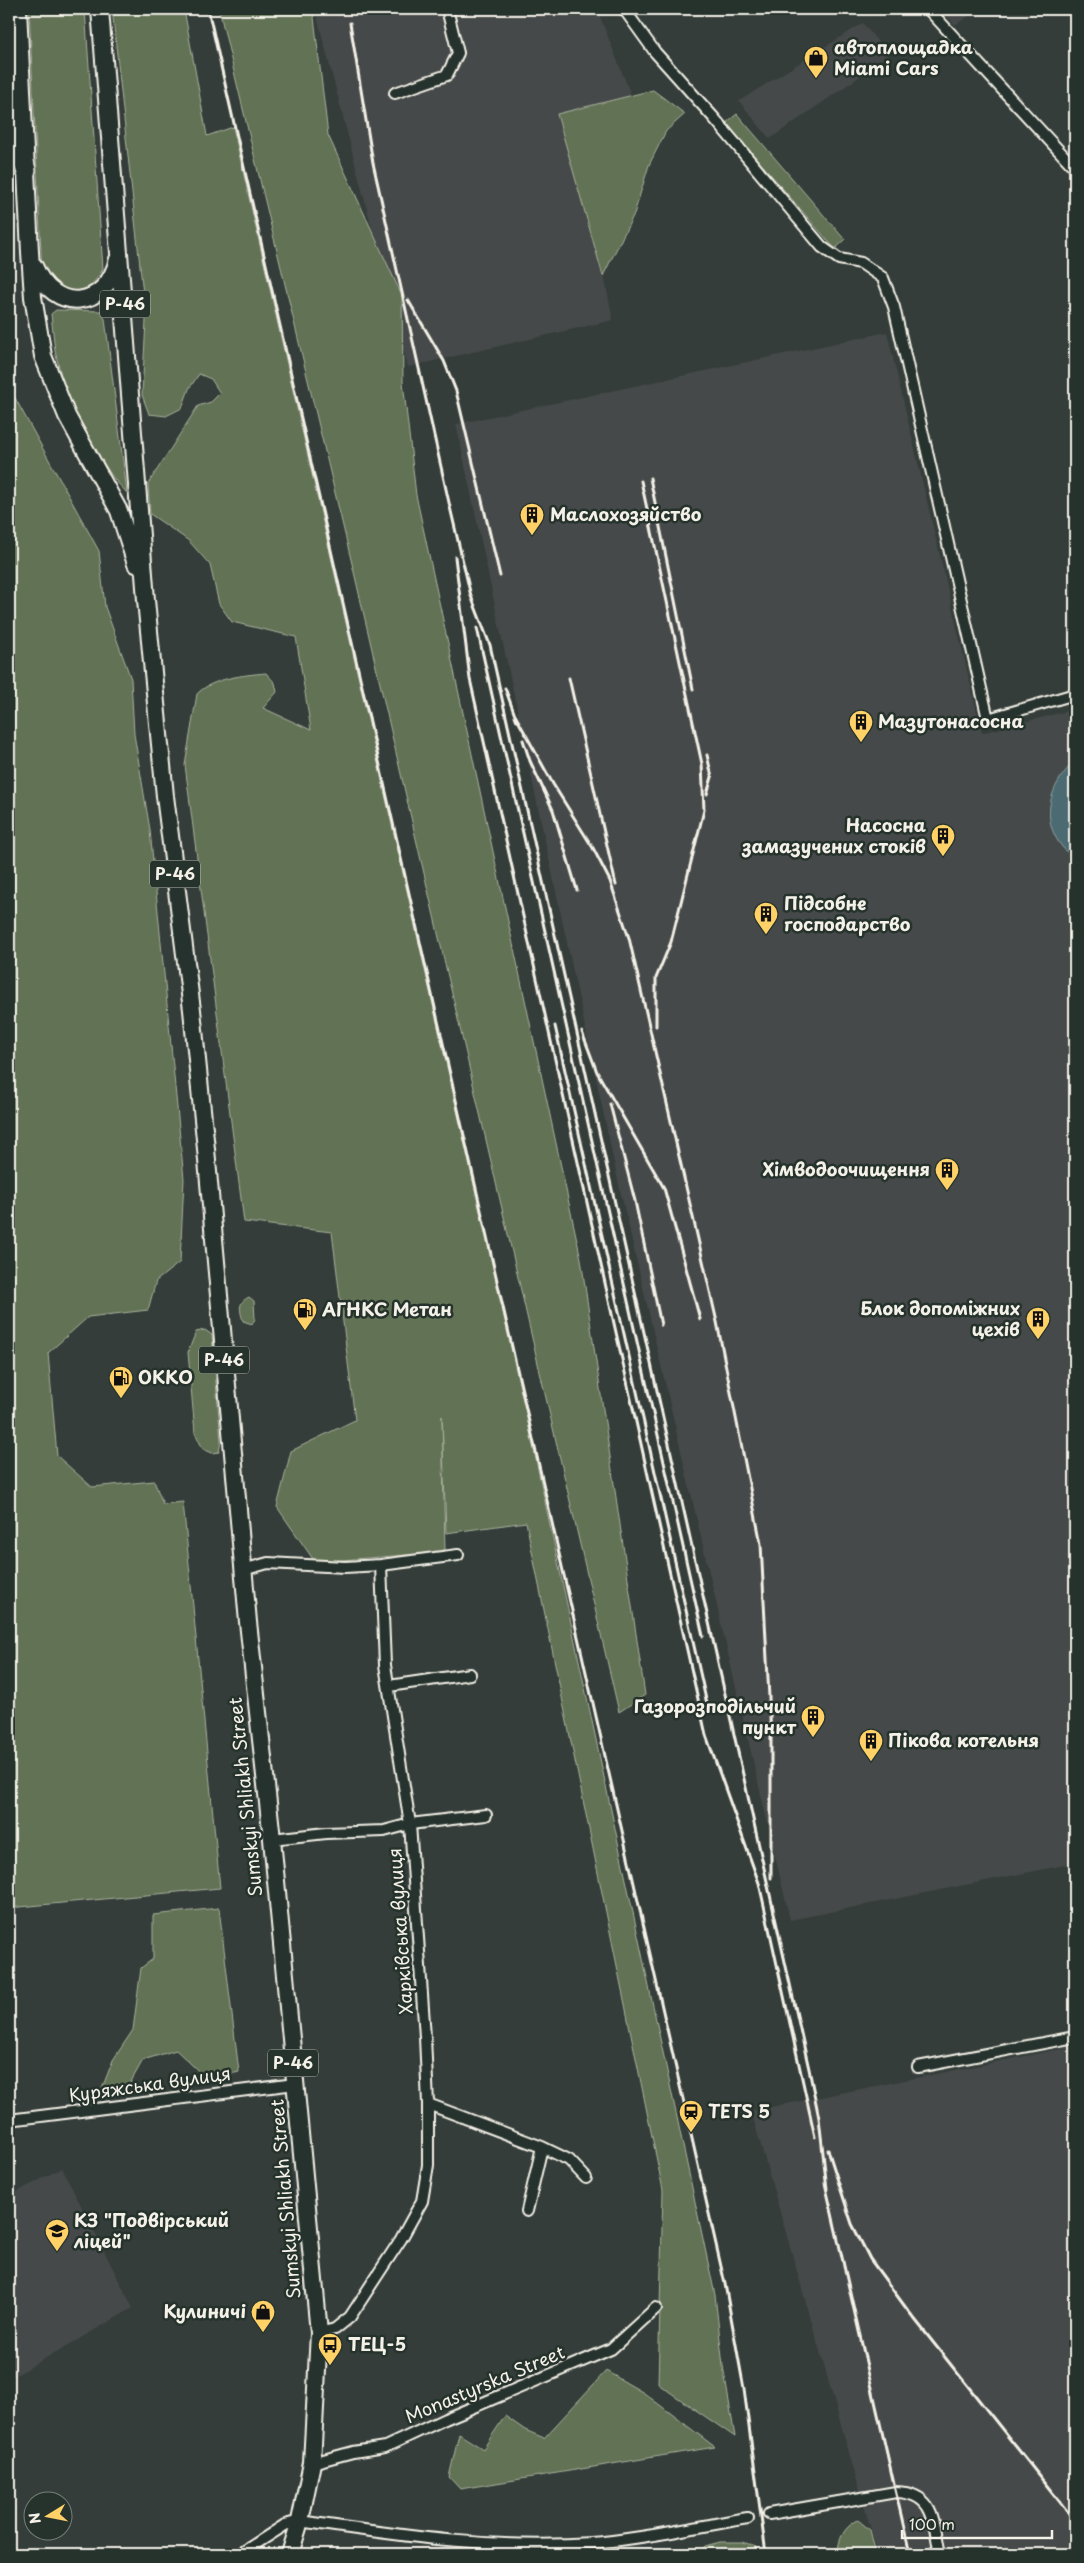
<svg xmlns="http://www.w3.org/2000/svg" width="1084" height="2563" font-family="'Playpen Sans',sans-serif">
<rect width="100%" height="100%" fill="#343d3a"/>
<filter id="ink" filterUnits="userSpaceOnUse"><feTurbulence type="fractalNoise" baseFrequency=".02" numOctaves="2"/><feDisplacementMap in="SourceGraphic" scale="10" xChannelSelector="R" yChannelSelector="G"/><feConvolveMatrix kernelMatrix="1 2 1 2 8 2 1 2 1" color-interpolation-filters="sRGB"/></filter>
<g filter="url(#ink)">
<path fill="#454949" d="M 315,9 L 597,9 L 631,95 L 571,111 L 613,320 L 408,367 Z
M 940,9 L 980,9 L 955,25 Z
M 863,23 L 889,56 L 770,139 L 739,101 Z
M 887,332 L 982,733 L 1075,709 L 1075,1863 L 790,1920 L 616,1172 L 456,424 Z
M 1075,2046 L 1075,2554 L 878,2554 L 751,2111 Z
M 62,2168 L 133,2308 L 11,2378 L 9,2373 L 9,2196 Z"/>
<path fill="#627255" stroke="#abb29e" d="M 29,9 L 85,9 L 103,269 C 93,286 84,293 64,296 L 42,272 Z
M 112,9 L 184,9 L 207,136 L 233,127 L 526,1413 L 715,2295 L 723,2366 L 735,2437 L 658,2384 L 663,2190 L 526,1522 L 446,1533 L 442,1416 L 445,1552 L 315,1562 L 277,1507 L 291,1451 L 355,1420 L 332,1232 L 244,1222 L 185,765 L 197,694 C 212,678 244,675 266,673 L 275,683 L 277,692 L 263,708 L 311,730 L 296,637 L 232,622 L 219,604 L 210,565 L 189,541 L 150,514 L 148,484 L 198,406 L 211,402 L 220,393 L 211,379 L 199,374 L 189,389 L 182,408 L 166,416 L 149,414 L 142,395 L 146,321 Z
M 219,9 L 313,9 L 328,135 L 402,296 L 403,382 L 416,495 L 581,1259 L 645,1695 L 619,1712 L 354,572 Z
M 653,90 L 685,114 L 666,131 L 649,165 L 634,214 L 603,276 L 557,114 Z
M 737,114 L 845,240 L 835,249 L 726,123 Z
M 56,310 L 101,311 L 105,319 L 127,493 L 114,479 L 70,412 L 55,351 L 51,314 Z
M 9,387 L 99,551 L 105,607 L 131,679 L 134,734 L 150,830 L 184,1179 L 180,1262 L 156,1281 L 148,1310 L 88,1317 L 48,1353 L 57,1456 L 92,1487 L 154,1481 L 163,1504 L 183,1502 L 220,1888 L 9,1908 Z
M 249,1297 L 254,1301 L 255,1319 L 252,1324 L 243,1321 C 240,1310 237,1303 249,1297 Z
M 205,1330 L 212,1335 L 221,1441 L 219,1452 L 212,1453 L 203,1449 L 195,1433 L 188,1352 L 196,1332 Z
M 219,1908 L 239,2072 L 208,2080 L 176,2050 L 143,2060 L 128,2087 L 101,2091 L 113,2060 L 133,2030 L 141,1968 L 153,1959 L 153,1915 Z
M 606,2371 L 644,2393 L 715,2447 L 460,2489 L 449,2477 L 459,2434 L 483,2449 L 505,2416 L 525,2430 L 544,2438 Z
M 858,2520 L 870,2530 L 876,2554 L 838,2554 C 838,2539 844,2527 858,2520 Z
M 720,2542 L 743,2542 L 757,2547 L 759,2554 L 697,2554 L 705,2546 Z"/>
<path fill="#4c6a72" stroke="#8fa0a1" d="M 1075,761 L 1075,859 C 1038,831 1044,790 1075,761 Z"/>
<g fill="none" stroke-linecap="round" stroke-linejoin="round">
<defs>
<path id="street" d="M 624,9 L 655,52 L 714,118 L 822,247 L 839,259 L 861,263 L 883,278 L 894,307 L 988,719 L 1075,694
M 928,9 L 1075,168
M 395,93 L 447,75 L 458,53 L 447,9
M 243,1570 L 268,1563 L 345,1567 L 381,1565
M 389,1686 L 470,1674
M 272,1839 L 326,1833 L 384,1831 L 410,1824 L 486,1815
M 918,2067 L 1075,2037
M 428,2104 L 542,2147
M 9,2120 L 295,2084
M 527,2211 L 542,2147 L 569,2160 L 586,2178
M 319,2333 L 335,2329 L 350,2317 L 401,2239 L 422,2201 L 428,2165 L 428,2104 L 425,2037 L 410,1824 L 385,1665 L 381,1565 L 458,1555
M 312,2463 L 353,2452 L 385,2447 L 445,2419 L 611,2349 L 656,2308
M 769,2514 L 896,2492 C 936,2493 933,2523 940,2554
M 240,2554 L 285,2525 L 300,2521 C 397,2535 492,2550 591,2543 C 643,2539 696,2527 748,2518"/>
<path id="primary" d="M 18,9 L 30,252 L 33,297 L 43,356 L 67,416 L 119,511 L 136,564
M 100,9 L 146,600 L 165,796 L 192,1010 L 206,1149 L 248,1622 L 272,1839 L 319,2333 L 312,2463 L 300,2521 L 290,2554
M 34,266 C 54,314 106,310 118,259"/>
<path id="highway" d="M 9,108 L 26,170"/>
</defs>
<use href="#street" stroke="#f4f1e8" stroke-width="14"/>
<use href="#primary" stroke="#f4f1e8" stroke-width="20"/>
<use href="#highway" stroke="#f4f1e8" stroke-width="22"/>
<use href="#street" stroke="#26332d" stroke-width="10"/>
<use href="#primary" stroke="#26332d" stroke-width="16"/>
<use href="#highway" stroke="#26332d" stroke-width="19"/>
<path stroke="#f4f1e8" stroke-width="3" d="M 208,9 L 725,2284 L 744,2389 L 766,2554
M 350,23 L 373,163 L 450,507 L 471,596 L 490,645 L 809,2069 L 819,2118 L 827,2189
M 408,300 L 444,361 L 456,391 L 500,576
M 650,478 L 693,689
M 641,481 L 702,764 L 704,810 L 671,942 L 656,978 L 656,1026
M 455,557 L 470,679 L 706,1735 L 759,1883 L 815,2137
M 477,628 L 703,1636
M 569,678 L 616,885
M 505,688 L 517,721
M 515,715 L 553,784 L 593,848 L 610,881 L 629,938 L 717,1322 L 761,1544 L 771,1736 L 771,1878
M 523,740 L 530,761 L 553,810 L 577,890
M 707,794 L 712,777 L 707,755
M 555,1026 L 707,1704
M 582,1032 L 597,1072 L 664,1188 L 700,1319
M 610,1104 L 635,1201 L 661,1325
M 828,2150 L 852,2224 L 870,2259 L 909,2312 L 1075,2521
M 825,2183 L 910,2554"/>
</g>
</g>
<defs>
<symbol id="shop-pin" viewBox="-11 -11 22 30"><path d="M0 17L-7.5 6A9.5 9.5 0 1 1 7.5 6Z" fill="#ffd166" stroke="#26332d"/><path d="M-5-2.5h2.3a2.7 3.5 0 0 1 5.4 0H5L5.5 6h-11ZM-1.5-2.5h3a1.5 2.3 0 0 0-3 0Z" fill="#111"/></symbol>
<symbol id="building-pin" viewBox="-11 -11 22 30"><path d="M0 17L-7.5 6A9.5 9.5 0 1 1 7.5 6Z" fill="#ffd166" stroke="#26332d"/><path d="M-4-6H4V6H1V3H-1V6H-4ZM-2.5-4.3h1.7v1.8h-1.7ZM.8-4.3h1.7v1.8H.8ZM-2.5-1h1.7V.8h-1.7ZM.8-1h1.7V.8H.8Z" fill="#111"/></symbol>
<symbol id="fuel-pin" viewBox="-11 -11 22 30"><path d="M0 17L-7.5 6A9.5 9.5 0 1 1 7.5 6Z" fill="#ffd166" stroke="#26332d"/><path d="M-5.5-6h7V0h2V4h1.3V-2.5L3-4.5l.8-.8L6-3V5H2.5V1h-1V6h-7ZM-4.2-4.7v3.2H.2V-4.7Z" fill="#111"/></symbol>
<symbol id="station-pin" viewBox="-11 -11 22 30"><path d="M0 17L-7.5 6A9.5 9.5 0 1 1 7.5 6Z" fill="#ffd166" stroke="#26332d"/><path d="M-3-6H3Q5-6 5-4V2Q5 4 3 4L4.5 6H3L1.5 4h-3L-3 6H-4.5L-3 4Q-5 4-5 2V-4Q-5-6-3-6ZM-3.5-4v3h7v-3ZM-3.5 1v1.5H-2V1ZM2 1v1.5H3.5V1Z" fill="#111"/></symbol>
<symbol id="school-pin" viewBox="-11 -11 22 30"><path d="M0 17L-7.5 6A9.5 9.5 0 1 1 7.5 6Z" fill="#ffd166" stroke="#26332d"/><path d="M0-5L7-2L0 1L-7-2ZM-4 1L0 2.5L4 1V4Q0 6-4 4Z" fill="#111"/></symbol>
<symbol id="bus-pin" viewBox="-11 -11 22 30"><path d="M0 17L-7.5 6A9.5 9.5 0 1 1 7.5 6Z" fill="#ffd166" stroke="#26332d"/><path d="M-5-6H5V4H4V6H2V4H-2V6H-4V4H-5ZM-3.5-4V0h7V-4ZM-3.5 1.2v1.5H-2V1.2ZM2 1.2v1.5H3.5V1.2Z" fill="#111"/></symbol>
</defs>
<g fill-rule="evenodd">
<use href="#shop-pin" x="802" y="44" width="28" height="38"/>
<use href="#building-pin" x="518" y="501" width="28" height="38"/>
<use href="#building-pin" x="847" y="708" width="28" height="38"/>
<use href="#building-pin" x="929" y="822" width="28" height="38"/>
<use href="#building-pin" x="752" y="900" width="28" height="38"/>
<use href="#building-pin" x="933" y="1156" width="28" height="38"/>
<use href="#fuel-pin" x="291" y="1296" width="28" height="38"/>
<use href="#building-pin" x="1024" y="1305" width="28" height="38"/>
<use href="#fuel-pin" x="107" y="1364" width="28" height="38"/>
<use href="#building-pin" x="799" y="1703" width="28" height="38"/>
<use href="#building-pin" x="857" y="1727" width="28" height="38"/>
<use href="#station-pin" x="677" y="2098" width="28" height="38"/>
<use href="#school-pin" x="43" y="2217" width="28" height="38"/>
<use href="#shop-pin" x="249" y="2298" width="28" height="38"/>
<use href="#bus-pin" x="316" y="2331" width="28" height="38"/>
</g>
<g text-anchor="middle" stroke-width="5" stroke-linejoin="round" paint-order="stroke">
<g fill="#26332d" stroke="#b6b8b0" stroke-width="1">
<rect x="100" y="290.5" width="50" height="27" rx="4"/>
<rect x="150" y="860.5" width="50" height="27" rx="4"/>
<rect x="199" y="1346.5" width="50" height="27" rx="4"/>
<rect x="268" y="2049.5" width="50" height="27" rx="4"/>
</g>
<g font-size="16" font-weight="bold" fill="#f4f1e8">
<text x="125" y="310">Р-46</text>
<text x="175" y="880">Р-46</text>
<text x="224" y="1366">Р-46</text>
<text x="293" y="2069">Р-46</text>
</g>
<g font-size="18" font-weight="bold" fill="#f4f1e8" stroke="#26332d" text-anchor="start">
<text x="834" y="54">автоплощадка<tspan x="834" dy="21">Miami Cars</tspan></text>
<text x="550" y="521">Маслохозяйство</text>
<text x="878" y="728">Мазутонасосна</text>
<text x="926" y="832" text-anchor="end">Насосна<tspan x="926" dy="21">замазучених стоків</tspan></text>
<text x="784" y="910">Підсобне<tspan x="784" dy="21">господарство</tspan></text>
<text x="930" y="1176" text-anchor="end">Хімводоочищення</text>
<text x="1020" y="1315" text-anchor="end">Блок допоміжних<tspan x="1020" dy="21">цехів</tspan></text>
<text x="322" y="1316">АГНКС Метан</text>
<text x="138" y="1384">OKKO</text>
<text x="796" y="1713" text-anchor="end">Газорозподільчий<tspan x="796" dy="21">пункт</tspan></text>
<text x="888" y="1747">Пікова котельня</text>
<text x="708" y="2118">TETS 5</text>
<text x="74" y="2227">КЗ "Подвірський<tspan x="74" dy="21">ліцей"</tspan></text>
<text x="246" y="2318" text-anchor="end">Кулиничі</text>
<text x="348" y="2351">ТЕЦ-5</text>
</g>
<g font-size="18" fill="#f4f1e8" stroke="#26332d">
<text transform="translate(246 1797) rotate(-96)" y="6">Sumskyi Shliakh Street</text>
<text transform="translate(401 1931) rotate(-94)" y="6">Харківська вулиця</text>
<text transform="translate(150 2085) rotate(-8)" y="6">Куряжська вулиця</text>
<text transform="translate(286 2199) rotate(-95)" y="6">Sumskyi Shliakh Street</text>
<text transform="translate(485 2385) rotate(-23)" y="6">Monastyrska Street</text>
</g>
</g>
<rect width="1084" height="2563" fill="none" stroke="#26332d" stroke-width="30"/>
<rect x="15" y="15" width="1054" height="2533" fill="none" stroke="#f4f1e8" stroke-width="2" filter="url(#ink)"/>
<g transform="translate(48 2516) rotate(260)"><circle r="24" fill="#26332d" stroke="#787f78"/>
<path d="M0-4L9 19L0 12L-9 19Z" fill="#ffd166"/>
<text y="-8" font-size="14" font-weight="bold" text-anchor="middle" fill="#f4f1e8">N</text>
</g>
<path d="M902 2530v8h150v-8" fill="none" stroke="#f4f1e8" stroke-width="2.5"/>
<text x="909" y="2530" font-size="15" fill="#f4f1e8" stroke="#26332d" stroke-width="4" paint-order="stroke">100 m</text>
</svg>
